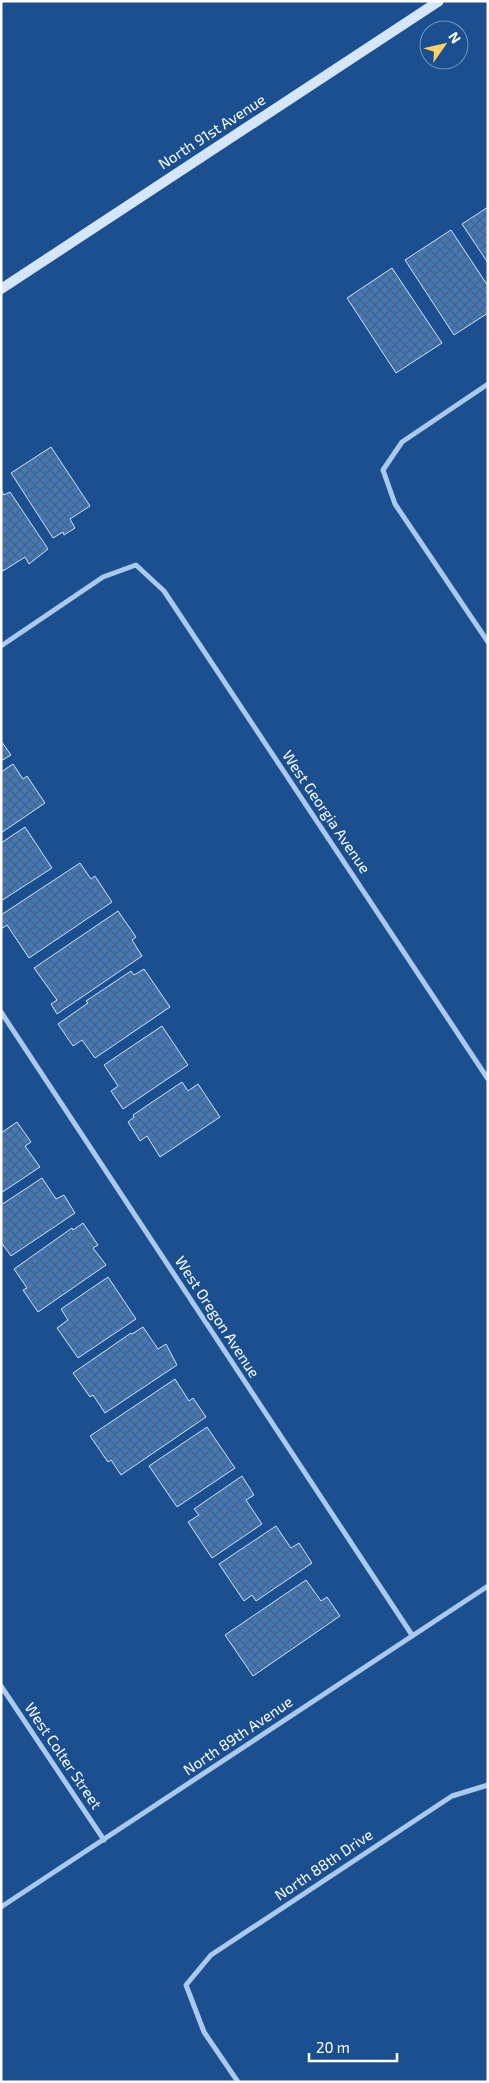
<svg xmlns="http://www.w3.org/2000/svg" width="489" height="2083" font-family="'Exo 2',sans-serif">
<defs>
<pattern id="building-cross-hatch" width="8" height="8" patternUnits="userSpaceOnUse" patternTransform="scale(1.25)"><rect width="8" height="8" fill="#4478b7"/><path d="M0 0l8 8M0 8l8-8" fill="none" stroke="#486282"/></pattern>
</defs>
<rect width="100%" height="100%" fill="#1b4f8f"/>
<path fill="url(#building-cross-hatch)" stroke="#cfe3fa" d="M 488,207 L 488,263 L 462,224 Z
M 451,230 L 488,286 L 488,313 L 454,335 L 405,260 Z
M 392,268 L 442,343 L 396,373 L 347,298 Z
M 51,447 L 90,506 L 70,519 L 75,528 L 64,535 L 63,532 L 53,538 L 11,473 Z
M 1,490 L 4,495 L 10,492 L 48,549 L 29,564 L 25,557 L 3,571 L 1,568 Z
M 1,741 L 11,755 L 1,761 Z
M 13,764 L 23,779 L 27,776 L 45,803 L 1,833 L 1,772 Z
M 25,827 L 52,868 L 1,901 L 1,843 Z
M 80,863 L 91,879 L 95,876 L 112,902 L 29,958 L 7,925 L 1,929 L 1,915 Z
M 118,911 L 136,937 L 132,940 L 142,956 L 57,1014 L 51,1004 L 57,1000 L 34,968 Z
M 144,969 L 170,1007 L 95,1058 L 82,1040 L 73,1046 L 58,1024 L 88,1003 L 86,1001 L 131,971 L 134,975 Z
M 162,1026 L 188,1065 L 123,1109 L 111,1091 L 118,1086 L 104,1065 Z
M 182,1082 L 188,1091 L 198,1084 L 220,1117 L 160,1157 L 147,1136 L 140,1141 L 128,1122 L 134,1117 L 133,1115 Z
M 17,1122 L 31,1142 L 25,1146 L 40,1167 L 1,1193 L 1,1133 Z
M 42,1178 L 56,1199 L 64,1195 L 75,1213 L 11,1256 L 1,1242 L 1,1205 Z
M 83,1223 L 98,1245 L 93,1248 L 106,1265 L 38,1312 L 23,1290 L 27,1288 L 14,1269 L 72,1228 L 73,1230 Z
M 108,1277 L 136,1319 L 78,1358 L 57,1328 L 68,1320 L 61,1309 Z
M 143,1327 L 158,1349 L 166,1344 L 177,1365 L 105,1413 L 93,1395 L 90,1397 L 73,1373 L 131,1333 L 132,1334 Z
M 175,1379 L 189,1401 L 193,1398 L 206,1417 L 121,1475 L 111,1460 L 108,1462 L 90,1436 Z
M 207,1427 L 235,1468 L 177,1507 L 149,1466 Z
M 242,1476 L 254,1495 L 246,1500 L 262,1524 L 212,1558 L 188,1522 L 199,1515 L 194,1509 Z
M 276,1526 L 291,1548 L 299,1543 L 312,1563 L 256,1601 L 252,1595 L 244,1601 L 219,1564 Z
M 306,1580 L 321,1601 L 327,1597 L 340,1616 L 253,1676 L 225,1635 Z"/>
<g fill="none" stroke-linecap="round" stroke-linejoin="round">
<path stroke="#a9c9ee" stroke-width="5" d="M 488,384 L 402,442 L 383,470 L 395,504 L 488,642
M 1,646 L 103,577 L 136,565 L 164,591 L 488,1079
M 1,1012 L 412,1635
M 1,1686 L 104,1840
M 1,1907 L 488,1586
M 238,2082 L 204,2032 L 186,1985 L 211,1955 L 452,1796 L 488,1785"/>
<path stroke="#d6e6fa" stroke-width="10" d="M 1,289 L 439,1"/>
</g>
<g text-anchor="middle" stroke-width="4.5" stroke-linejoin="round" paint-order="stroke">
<g font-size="15" fill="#fff" stroke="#1b4f8f">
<text transform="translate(212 132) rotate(-33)" y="5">North 91st Avenue</text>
<text transform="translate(326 812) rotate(56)" y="5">West Georgia Avenue</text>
<text transform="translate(217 1317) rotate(57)" y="5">West Oregon Avenue</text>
<text transform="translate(238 1736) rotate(-34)" y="5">North 89th Avenue</text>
<text transform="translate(63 1756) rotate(56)" y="5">West Colter Street</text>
<text transform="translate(324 1865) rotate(-34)" y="5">North 88th Drive</text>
</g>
</g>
<rect width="489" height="2083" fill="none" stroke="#ffffff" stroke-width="5"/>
<g transform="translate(444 45) rotate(56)"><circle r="24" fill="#1b4f8f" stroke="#7695bc"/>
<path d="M0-4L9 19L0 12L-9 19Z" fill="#ffd166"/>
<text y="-8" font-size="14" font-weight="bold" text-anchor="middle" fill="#ffffff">N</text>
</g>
<path d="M309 2053v8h88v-8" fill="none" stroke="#ffffff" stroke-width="2.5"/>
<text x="316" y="2053" font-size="15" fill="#ffffff" stroke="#1b4f8f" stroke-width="4" paint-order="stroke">20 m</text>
</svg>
